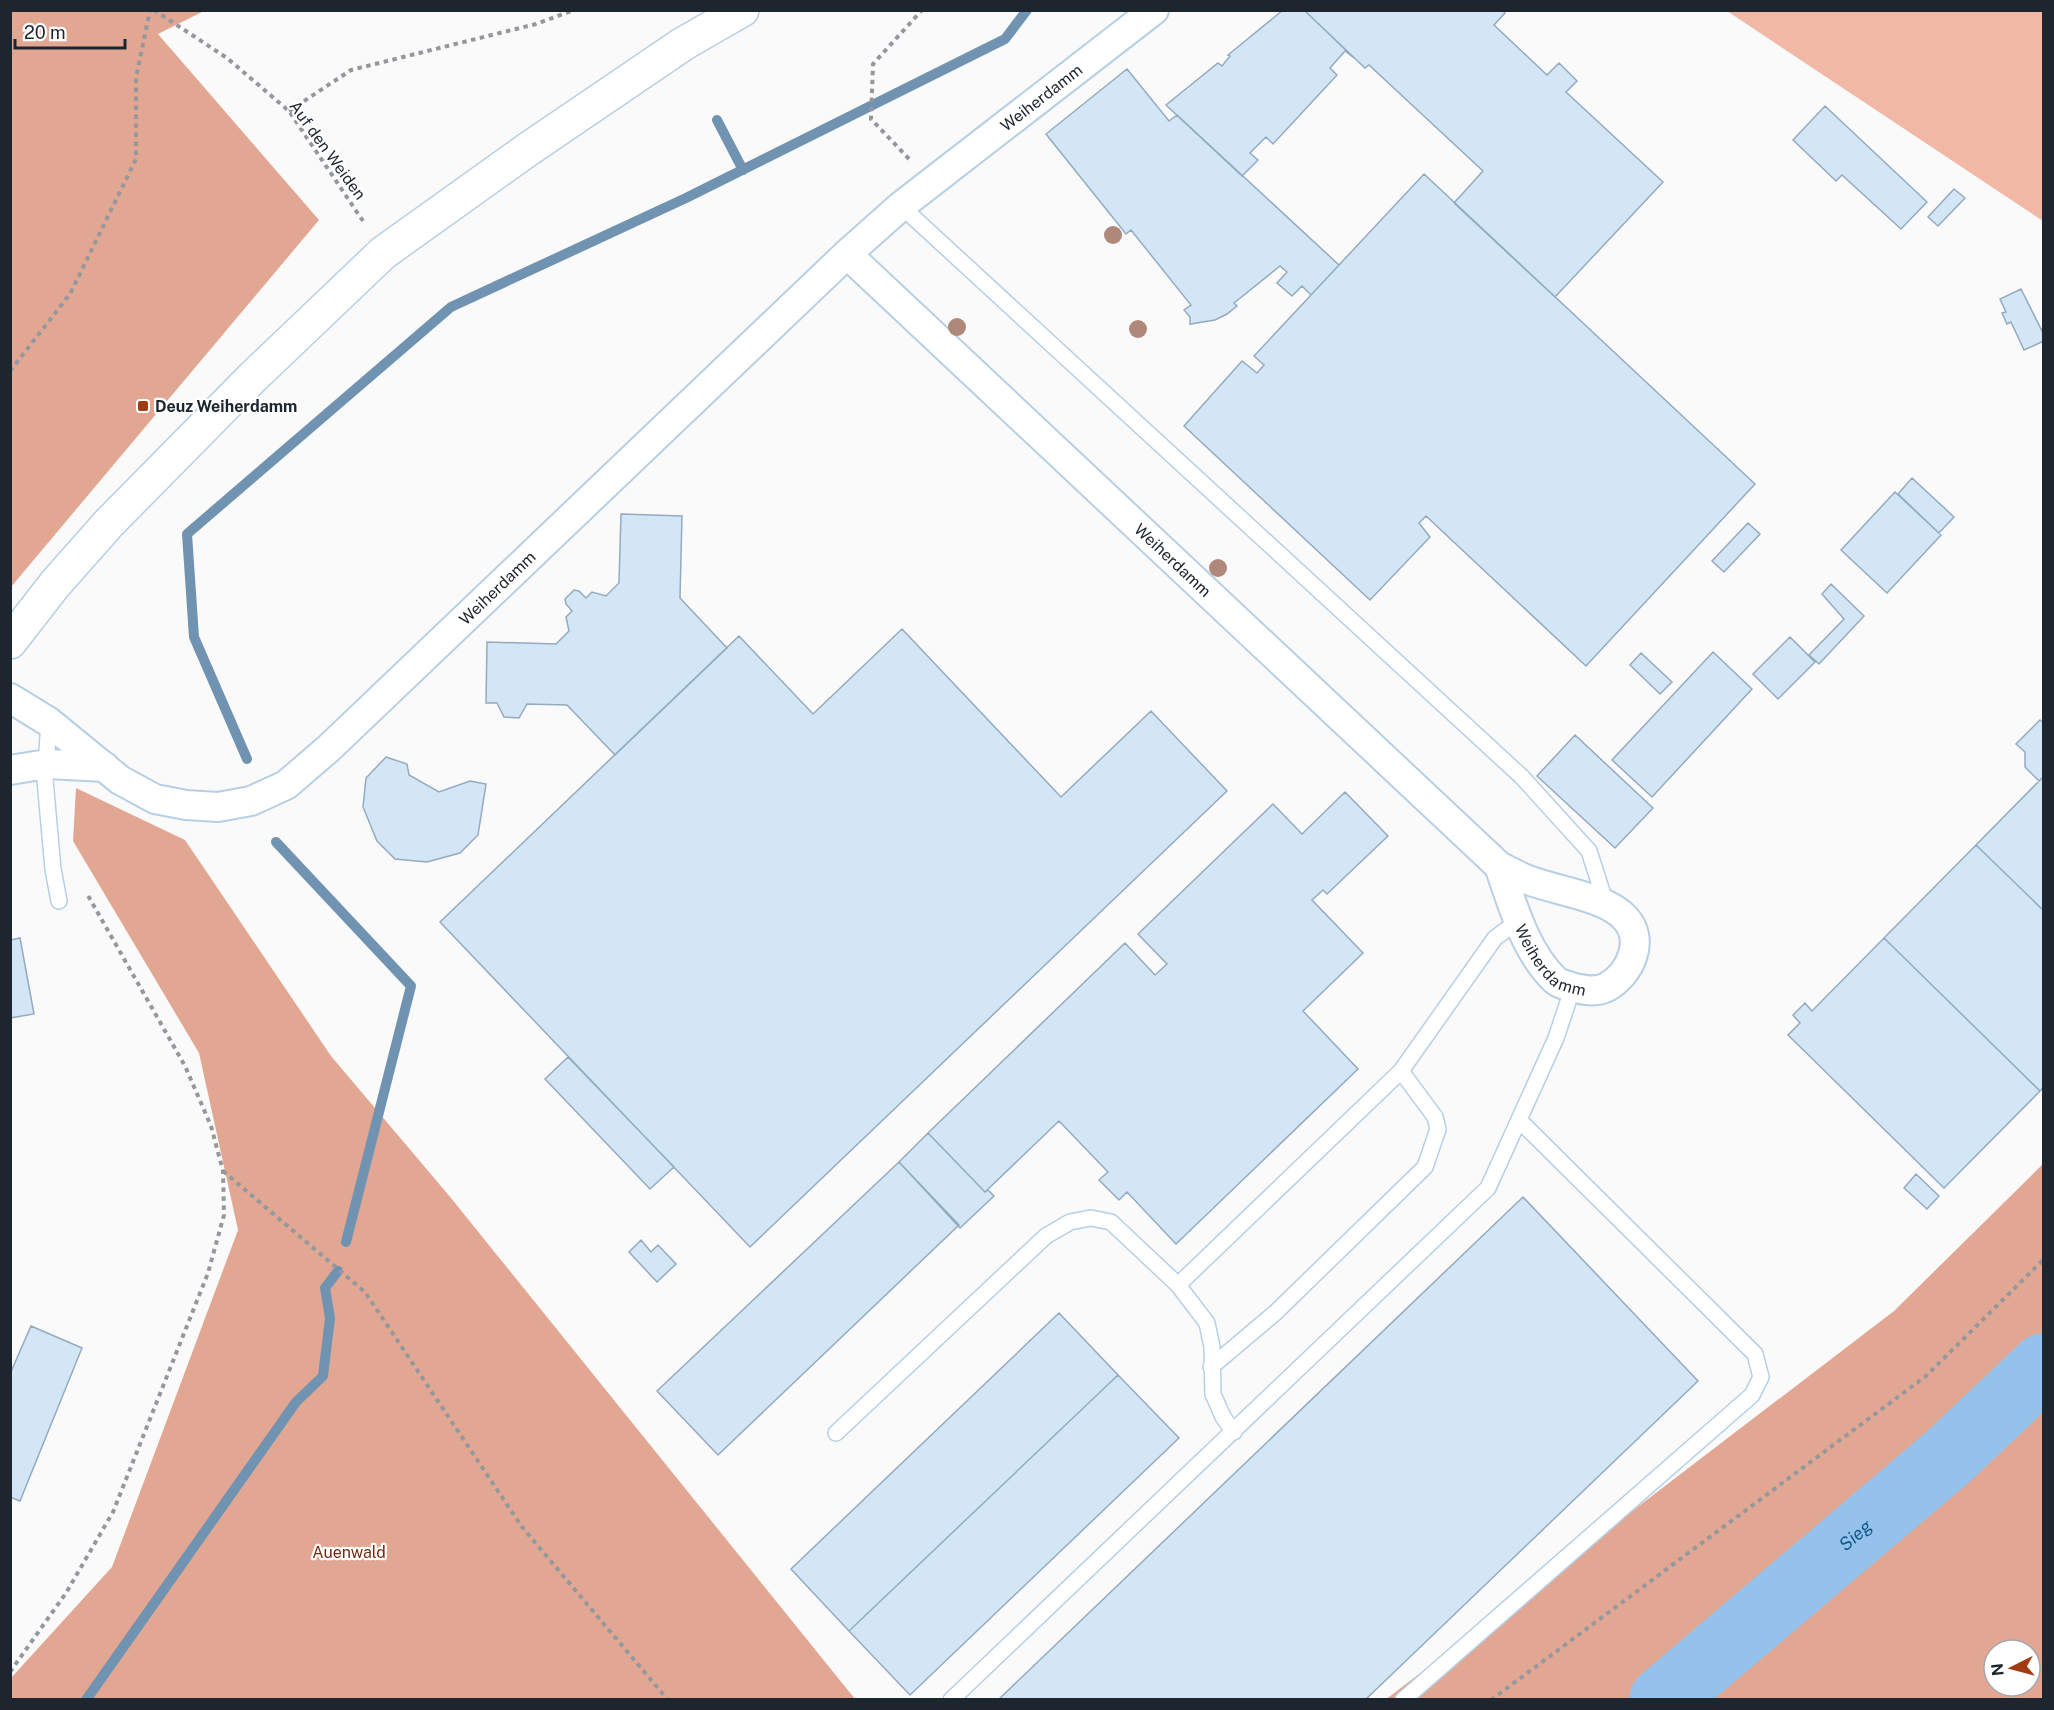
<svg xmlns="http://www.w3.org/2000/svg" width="2054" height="1710" font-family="'Public Sans',sans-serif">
<rect width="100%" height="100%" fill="#fafafa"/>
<path fill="#f0b8a5" d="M 1727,11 L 2043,11 L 2043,221 Z"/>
<path fill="#e2a793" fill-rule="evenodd" d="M 11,10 L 204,11 L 158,34 L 319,220 L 11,587 Z
M 76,788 L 185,840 L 331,1056 L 451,1198 L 855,1699 L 11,1699 L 11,1678 L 112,1567 L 238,1230 L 199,1053 L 73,841 Z
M 2043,1164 L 2043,1699 L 1385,1700 L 1894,1311 ZM 1994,1650 L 2030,1650 L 2030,1686 L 1994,1686 Z"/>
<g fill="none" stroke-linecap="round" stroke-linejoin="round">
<path stroke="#7093b2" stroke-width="10" d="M 717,120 L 743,170
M 247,759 L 194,637 L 187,534 L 451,307 L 686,198 L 1005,39 L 1027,10
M 276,842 L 411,986 L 346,1242
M 86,1700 L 296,1402 L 323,1376 L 330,1318 L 325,1288 L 338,1271"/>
<path stroke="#94c2ea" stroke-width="66" id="s1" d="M 1662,1700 L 1949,1456 L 2044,1366"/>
</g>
<path fill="#d3e6f6" stroke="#93aac0" stroke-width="1.5" d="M 1283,10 L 1304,10 L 1354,58 L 1345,51 L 1330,68 L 1337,75 L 1273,144 L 1266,137 L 1250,153 L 1258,160 L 1242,176 L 1166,105 L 1218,63 L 1222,66 L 1230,56 L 1228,55 Z
M 1304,10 L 1502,10 L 1505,13 L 1494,25 L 1547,75 L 1559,63 L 1577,81 L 1566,92 L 1663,182 L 1555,297 L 1454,203 L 1483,171 L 1369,65 L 1365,68 Z
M 1127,69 L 1169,121 L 1177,115 L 1339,265 L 1311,295 L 1302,286 L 1292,296 L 1277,283 L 1287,272 L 1280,266 L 1234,303 L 1237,306 L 1227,314 L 1215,320 L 1190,324 L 1190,317 L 1184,310 L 1191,305 L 1131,230 L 1126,234 L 1046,134 Z
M 1825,106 L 1927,202 L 1901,229 L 1842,175 L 1836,181 L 1793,140 Z
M 1424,174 L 1755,484 L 1586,666 L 1426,516 L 1419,523 L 1430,537 L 1370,600 L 1184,426 L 1242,361 L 1257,373 L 1264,365 L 1254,356 Z
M 1954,189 L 1965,198 L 1938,226 L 1928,217 Z
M 2021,289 L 2044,335 L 2044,341 L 2024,350 L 2011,322 L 2007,324 L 2002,313 L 2006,312 L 2000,299 Z
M 1912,478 L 1954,517 L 1939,533 L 1898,494 Z
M 1895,492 L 1941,535 L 1887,593 L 1841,550 Z
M 621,514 L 682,516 L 680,598 L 727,648 L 615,755 L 567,705 L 527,704 L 519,718 L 504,717 L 497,703 L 486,703 L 487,642 L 556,644 L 569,631 L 566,617 L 572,611 L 566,604 L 565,599 L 574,590 L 579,591 L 586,598 L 592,592 L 606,596 L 619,583 Z
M 1748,523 L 1760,534 L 1724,572 L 1712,561 Z
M 1831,584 L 1864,616 L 1819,664 L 1809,655 L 1844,619 L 1822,594 Z
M 902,629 L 1061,797 L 1151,711 L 1227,791 L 750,1247 L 440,922 L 739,636 L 813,714 Z
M 1790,637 L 1815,662 L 1778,699 L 1753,674 Z
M 1713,652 L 1752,689 L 1652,797 L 1612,760 Z
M 1641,653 L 1672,682 L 1660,694 L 1630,665 Z
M 2040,720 L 2044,723 L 2044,776 L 2039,781 L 2025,767 L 2025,752 L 2016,744 Z
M 1575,735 L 1653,808 L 1615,848 L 1537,776 Z
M 386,757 L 407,764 L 409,775 L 439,792 L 470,781 L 486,784 L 478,835 L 460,853 L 427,862 L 395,859 L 377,841 L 363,807 L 366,778 Z
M 2044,776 L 2044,911 L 1976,845 Z
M 1345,792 L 1388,836 L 1327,894 L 1323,890 L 1312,900 L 1363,953 L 1303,1011 L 1358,1069 L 1176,1244 L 1127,1192 L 1119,1200 L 1099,1180 L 1108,1172 L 1059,1121 L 985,1192 L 928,1133 L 1125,943 L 1155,975 L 1167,964 L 1138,934 L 1273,804 L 1302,834 Z
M 1976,845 L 2044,911 L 2044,1087 L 2040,1091 L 1884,938 Z
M 20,938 L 34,1014 L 10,1018 L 10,940 Z
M 1884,938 L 2040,1091 L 1944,1188 L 1788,1035 L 1800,1023 L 1793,1015 L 1805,1003 L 1812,1011 Z
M 568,1057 L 674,1167 L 650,1189 L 545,1079 Z
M 928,1133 L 985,1192 L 988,1190 L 994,1196 L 960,1228 L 899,1162 Z
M 899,1162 L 959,1225 L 718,1455 L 657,1391 Z
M 1916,1174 L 1939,1196 L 1927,1209 L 1904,1188 Z
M 1523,1197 L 1698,1381 L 1365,1700 L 998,1700 Z
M 641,1240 L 651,1252 L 658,1245 L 676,1264 L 657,1282 L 629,1252 Z
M 1059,1313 L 1118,1375 L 849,1631 L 791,1569 Z
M 31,1326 L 82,1348 L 20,1501 L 10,1497 L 10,1374 Z
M 1118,1375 L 1179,1438 L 910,1695 L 849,1631 Z"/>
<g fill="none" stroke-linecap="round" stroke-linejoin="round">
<defs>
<path id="lane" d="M 901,206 L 1522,777 L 1589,851 L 1606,904
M 49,722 L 45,780 L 53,869 L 59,901
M 1178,1285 L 1207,1323 L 1212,1347 L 1213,1394 L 1223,1417 L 1234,1432
M 1211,1367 L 1275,1313 L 1425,1167 L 1438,1129 L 1435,1117 L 1401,1071
M 836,1433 L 1046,1236 L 1070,1222 L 1091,1218 L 1111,1222 L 1178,1285 L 1401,1071 L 1495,938 L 1518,921
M 951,1700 L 1488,1188 L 1556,1038 L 1573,987
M 1403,1700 L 1752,1395 L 1761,1377 L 1755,1354 L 1519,1120"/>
<g id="street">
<path id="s2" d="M 847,254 L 1499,866 C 1513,905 1524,950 1555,980 C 1559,984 1566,985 1571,987 C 1583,990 1596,993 1607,987 C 1630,974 1646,940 1625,918 C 1605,896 1556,891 1528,880 C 1518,876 1509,871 1499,866"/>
<path id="s3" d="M 10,698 L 49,722 L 120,780 L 155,799 L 186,805 L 218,807 L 251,801 L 286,785 L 328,749 L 847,254 L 901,206 L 1154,10"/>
<path d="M 10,770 L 47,764 L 105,767"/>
</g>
<path id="secondary" d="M 10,642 L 55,584 L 109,523 L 253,377 L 383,253 L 527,150 L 683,44 L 742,10"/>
</defs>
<use href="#lane" stroke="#b7cfe5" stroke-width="18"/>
<use href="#street" stroke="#b7cfe5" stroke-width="32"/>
<use href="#secondary" stroke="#b7cfe5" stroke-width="36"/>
<path stroke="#94989c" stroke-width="4" stroke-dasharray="4.5 4.5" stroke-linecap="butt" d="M 154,10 L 227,58 L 289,111 L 365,224
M 289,111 L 351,70 L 536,24 L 574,10
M 909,159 L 871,119 L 873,64 L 922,10
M 10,371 L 70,294 L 136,159 L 136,78 L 150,10
M 223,1171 L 365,1292 L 522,1527 L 668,1700
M 10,1672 L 66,1593 L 113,1512 L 208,1273 L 224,1215 L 223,1171 L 211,1126 L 185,1066 L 86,892
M 1491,1700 L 1926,1376 L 2044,1259"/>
<use href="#lane" stroke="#fff" stroke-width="15"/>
<use href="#street" stroke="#fff" stroke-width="28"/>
<use href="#secondary" stroke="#fff" stroke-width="33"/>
</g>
<g fill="#af887a">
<circle cx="1113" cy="235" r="9"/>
<circle cx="957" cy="327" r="9"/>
<circle cx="1138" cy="329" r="9"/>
<circle cx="1218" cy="568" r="9"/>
</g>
<rect fill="#a13b12" stroke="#fff" stroke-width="2" x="137" y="400" width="12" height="12" rx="3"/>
<g text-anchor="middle" stroke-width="4.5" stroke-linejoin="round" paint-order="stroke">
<g font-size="16" fill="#1d262e" stroke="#fff">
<text dy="6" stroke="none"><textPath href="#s3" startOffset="1335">Weiherdamm</textPath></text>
<text transform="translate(328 150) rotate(54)" y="6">Auf den Weiden</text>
<text dy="6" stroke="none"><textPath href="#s2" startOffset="447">Weiherdamm</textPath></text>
<text dy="6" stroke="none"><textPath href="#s3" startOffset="602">Weiherdamm</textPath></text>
<text dy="6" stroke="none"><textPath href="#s2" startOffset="1006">Weiherdamm</textPath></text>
</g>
<g font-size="16" font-weight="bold" fill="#1d262e" stroke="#fff" text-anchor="start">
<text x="155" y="412">Deuz Weiherdamm</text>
</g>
<g font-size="16" fill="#712b11" stroke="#fff">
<text x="349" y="1558">Auenwald</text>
</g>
<g font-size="18" font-style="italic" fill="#12588a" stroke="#fff">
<text dy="6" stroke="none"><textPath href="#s1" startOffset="254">Sieg</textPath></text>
</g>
</g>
<rect width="2054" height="1710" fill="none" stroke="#1d262e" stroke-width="24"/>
<g transform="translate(2012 1668) rotate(264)"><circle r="28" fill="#ffffff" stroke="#a5a8ab" stroke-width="1.5"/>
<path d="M0-4.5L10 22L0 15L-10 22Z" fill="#a13b12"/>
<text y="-9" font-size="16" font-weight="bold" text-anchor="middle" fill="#1d262e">N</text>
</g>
<path d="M15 39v9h110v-9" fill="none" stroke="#1d262e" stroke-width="3"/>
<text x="24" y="39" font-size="18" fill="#1d262e" stroke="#ffffff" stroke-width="4.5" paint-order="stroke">20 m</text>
</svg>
